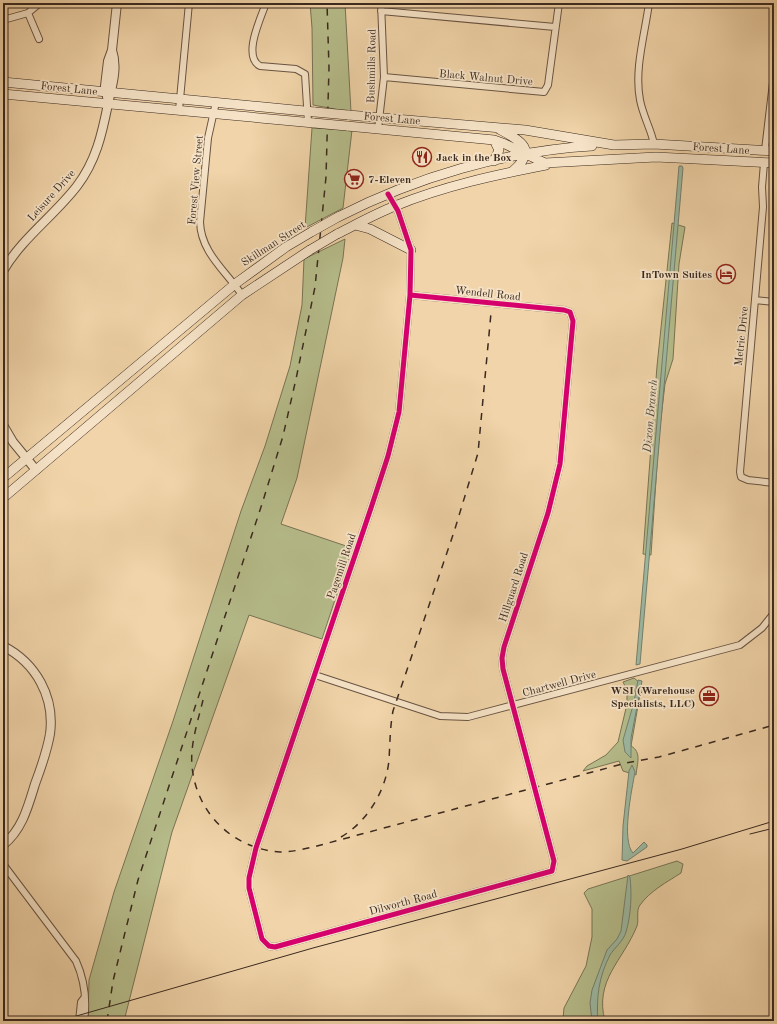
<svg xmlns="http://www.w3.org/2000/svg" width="777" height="1024" font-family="'Old Standard TT',serif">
<rect width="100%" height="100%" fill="#f1d4a9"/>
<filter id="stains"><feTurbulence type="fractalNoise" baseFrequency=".005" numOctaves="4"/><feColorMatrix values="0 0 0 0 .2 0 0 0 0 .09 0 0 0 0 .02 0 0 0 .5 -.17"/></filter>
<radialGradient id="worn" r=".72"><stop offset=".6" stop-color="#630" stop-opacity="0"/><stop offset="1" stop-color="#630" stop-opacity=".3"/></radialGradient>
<path fill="#b6bd8b" stroke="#787355" d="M 310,3 L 345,3 L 351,112 L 313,105 L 312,28 Z
M 312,128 L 352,130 L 343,208 L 305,228 Z
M 672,223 L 685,227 L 679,264 L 673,359 L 665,384 L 659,435 L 651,555 L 643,554 L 657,366 Z
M 345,239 L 343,258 L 297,478 L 281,524 L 352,548 L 322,639 L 249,615 L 172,832 L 124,1021 L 88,1021 L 89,980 L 114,892 L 173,721 L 241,511 L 265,446 L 290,366 L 302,305 L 304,259 Z
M 634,678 L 640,683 L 644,690 L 640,694 L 631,746 C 642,752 637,764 636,775 L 623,771 L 619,761 L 583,771 L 587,766 L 606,755 L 618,742 L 627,704 L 627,690 L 623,682 Z
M 677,861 L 683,864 L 681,873 C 667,882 650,891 640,905 C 636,910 639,920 637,926 C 623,961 594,980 605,1021 L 565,1021 L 563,1019 L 564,1008 L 586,966 L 592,937 L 592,909 L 584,893 L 588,889 Z"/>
<path fill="#9cb9a2" stroke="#757f6e" d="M 679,166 L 682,166 L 683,168 L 640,664 L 636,665 Z
M 638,680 L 642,681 L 631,738 L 631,758 L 625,752 L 623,740 L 634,702 Z
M 632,765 L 635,772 C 632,789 621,840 633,853 L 644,842 L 647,845 L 647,847 L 627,861 L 622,860 L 623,826 L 629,771 Z
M 628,875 L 630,877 C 632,894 631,915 626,932 C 623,942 615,947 610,955 C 599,976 596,998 598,1021 L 592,1021 L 590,1003 L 592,990 L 607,950 L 617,939 L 621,931 Z"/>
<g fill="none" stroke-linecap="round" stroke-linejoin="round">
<defs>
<path id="minor" d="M 266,3 C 261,18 242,56 260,66 L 296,69 L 305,74 L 308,122
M 649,3 C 645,34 634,69 640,100 C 643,116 651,129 654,144
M 381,11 L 555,27
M 28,13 L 39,39
M 3,20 L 28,13 L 40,3
M 384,77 L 544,92 L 548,85 L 559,3
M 216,102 L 208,138 L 200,222 C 201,253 226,271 242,295
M 179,110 L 189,3
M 378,129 L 384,77 L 381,3
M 765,150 L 774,74
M 764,163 L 762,187 L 763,207 L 740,472 L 741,477 L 748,480 L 774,483
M 388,194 L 398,211 L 411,250 L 410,295 L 399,412 L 388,456 L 371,508 L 256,848 L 249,878 L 249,888 L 262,939 L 269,946 L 275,947 L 552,871 L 554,861 L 503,669 L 502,658 L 504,647 L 548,513 L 560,464 L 573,321 L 570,312 L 564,310 L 410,295
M 755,300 L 774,302
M 315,675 L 440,716 L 468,717 L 740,645 L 762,628 L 774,613
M 3,864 L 76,961 C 85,981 87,1000 84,1021
M 79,1021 L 81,1002 L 84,998"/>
<path id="tertiary" d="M 107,97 L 105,86 L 108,61 L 112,50 L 117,3
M 3,271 C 22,238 54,216 77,186 C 96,161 102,134 108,104 C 112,86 118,68 112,50
M 3,425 L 13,442 L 36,470
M 3,646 C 36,663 55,697 50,734 C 47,751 41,768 35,784 C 28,807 22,830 3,845"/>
<path id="secondary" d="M 3,82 L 315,112
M 3,94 L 314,123
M 348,115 L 525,130 L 614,145 L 654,144 L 774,151
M 347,126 L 494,140 L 505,144 L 545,163 L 656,157 L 774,163
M 499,129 C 521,141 538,149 513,171
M 494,161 L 499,150 L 494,140
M 338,217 C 416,177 505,151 592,146
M 355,225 L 370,229 L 411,250
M 337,234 C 357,224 375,214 395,206 C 444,186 495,175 546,165
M 3,478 L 235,284 L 286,247 L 313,231
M 3,498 L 242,295 L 310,250"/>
</defs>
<use href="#minor" stroke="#685442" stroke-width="8"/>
<use href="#tertiary" stroke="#685442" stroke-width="10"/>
<use href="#secondary" stroke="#3a291f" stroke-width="10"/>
<use href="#minor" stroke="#f6e3c7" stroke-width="6"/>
<use href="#tertiary" stroke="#f6e3c7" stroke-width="8"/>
<use href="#secondary" stroke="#f6e3c7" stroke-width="9"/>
<path stroke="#3a291f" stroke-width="1" d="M 750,834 L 774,828
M 59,1021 L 313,948 L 682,849 L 774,821"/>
<path stroke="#3a291f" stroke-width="1.5" stroke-dasharray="7 7" stroke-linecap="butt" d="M 203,700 C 198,721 190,744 192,766 C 196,813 233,849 280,852 C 292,852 305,849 317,846 L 626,763 L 659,757 L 774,725
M 341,837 C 367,822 386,791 389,760 C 390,743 390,727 393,711 L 454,532 L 478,453 L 491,313
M 107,1021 L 113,981 L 138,880 L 262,504 L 283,436 L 296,379 L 315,287 L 326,177 L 329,68 L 327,3"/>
<defs>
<path id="secondary-bridge" d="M 315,112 L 348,115
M 314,123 L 347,126
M 313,231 L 338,217
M 310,250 L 337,234"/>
</defs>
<use href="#secondary-bridge" stroke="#3a291f" stroke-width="10" stroke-linecap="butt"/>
<use href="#secondary-bridge" stroke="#f6e3c7" stroke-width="9"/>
<defs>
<path id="cycleway" d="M 388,194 L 398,211 L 411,250 L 410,295 L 399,412 L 388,456 L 371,508 L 256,848 L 249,878 L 249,888 L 262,939 L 269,946 L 275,947 L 552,871 L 554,861 L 503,669 L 502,658 L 504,647 L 548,513 L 560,464 L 573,321 L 570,312 L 564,310 L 410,295"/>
</defs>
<use href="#cycleway" stroke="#f6e3c7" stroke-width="8"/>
<use href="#cycleway" stroke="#d6006c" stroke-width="5"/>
</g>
<defs>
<symbol id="restaurant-ring" viewBox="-11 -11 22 22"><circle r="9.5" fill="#f6e3c7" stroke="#8f2418" stroke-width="1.5"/><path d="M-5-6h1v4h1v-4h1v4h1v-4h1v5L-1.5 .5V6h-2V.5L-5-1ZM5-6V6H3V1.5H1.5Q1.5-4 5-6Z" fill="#8f2418"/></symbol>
<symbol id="supermarket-ring" viewBox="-11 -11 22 22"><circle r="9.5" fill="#f6e3c7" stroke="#8f2418" stroke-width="1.5"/><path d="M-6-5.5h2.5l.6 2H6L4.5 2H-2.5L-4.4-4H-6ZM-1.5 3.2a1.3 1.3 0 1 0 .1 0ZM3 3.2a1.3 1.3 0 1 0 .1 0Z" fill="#8f2418"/></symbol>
<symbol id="hotel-ring" viewBox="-11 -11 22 22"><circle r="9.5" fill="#f6e3c7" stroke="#8f2418" stroke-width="1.5"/><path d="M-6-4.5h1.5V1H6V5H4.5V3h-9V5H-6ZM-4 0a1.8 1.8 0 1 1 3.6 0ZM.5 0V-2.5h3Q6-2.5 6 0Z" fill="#8f2418"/></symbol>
<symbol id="office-ring" viewBox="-11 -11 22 22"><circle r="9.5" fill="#f6e3c7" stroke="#8f2418" stroke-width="1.5"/><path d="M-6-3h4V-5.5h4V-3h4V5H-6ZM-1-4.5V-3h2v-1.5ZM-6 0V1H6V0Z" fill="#8f2418"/></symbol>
</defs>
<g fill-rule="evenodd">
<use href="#restaurant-ring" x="411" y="146" width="22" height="22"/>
<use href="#supermarket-ring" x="343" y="168" width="22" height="22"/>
<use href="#hotel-ring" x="715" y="263" width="22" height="22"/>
<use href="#office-ring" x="698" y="685" width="22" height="22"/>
</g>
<g text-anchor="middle" stroke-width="3.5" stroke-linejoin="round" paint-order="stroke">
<g font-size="11" fill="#3a291f" stroke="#f6e3c7">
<text transform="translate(371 66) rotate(-89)" y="4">Bushmills Road</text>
<text transform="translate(486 77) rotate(5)" y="4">Black Walnut Drive</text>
<text transform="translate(69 88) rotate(6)" y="4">Forest Lane</text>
<text transform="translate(392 118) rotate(5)" y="4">Forest Lane</text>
<text transform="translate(721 148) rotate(4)" y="4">Forest Lane</text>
<text transform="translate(195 180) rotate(-85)" y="4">Forest View Street</text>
<text transform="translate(51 195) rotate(-48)" y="4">Leisure Drive</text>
<text transform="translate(273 243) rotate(-33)" y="4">Skillman Street</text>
<text transform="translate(488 293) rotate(6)" y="4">Wendell Road</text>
<text transform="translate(741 336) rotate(-84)" y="4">Metric Drive</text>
<text transform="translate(341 566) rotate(-71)" y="4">Pagemill Road</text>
<text transform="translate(513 587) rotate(-72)" y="4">Hillguard Road</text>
<text transform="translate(559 683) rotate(-15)" y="4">Chartwell Drive</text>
<text transform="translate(403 902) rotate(-15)" y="4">Dilworth Road</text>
</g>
<g font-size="11" font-weight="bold" fill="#3a291f" stroke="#f6e3c7" text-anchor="start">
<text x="436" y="161">Jack in the Box</text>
<text x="368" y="183">7-Eleven</text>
<text x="712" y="278" text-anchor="end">InTown Suites</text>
<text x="695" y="694" text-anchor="end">WSI (Warehouse<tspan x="695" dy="13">Specialists, LLC)</tspan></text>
</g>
<g font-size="12" font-style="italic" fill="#524d40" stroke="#f6e3c7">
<text transform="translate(650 416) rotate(-85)" y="4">Dixon Branch</text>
</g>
</g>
<rect width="777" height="1024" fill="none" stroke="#f1d4a9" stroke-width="16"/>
<rect x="4" y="4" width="769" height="1016" fill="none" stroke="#3a291f" stroke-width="2"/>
<rect x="8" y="8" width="761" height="1008" fill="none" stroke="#3a291f"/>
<rect width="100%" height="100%" filter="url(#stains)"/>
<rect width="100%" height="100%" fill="url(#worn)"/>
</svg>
